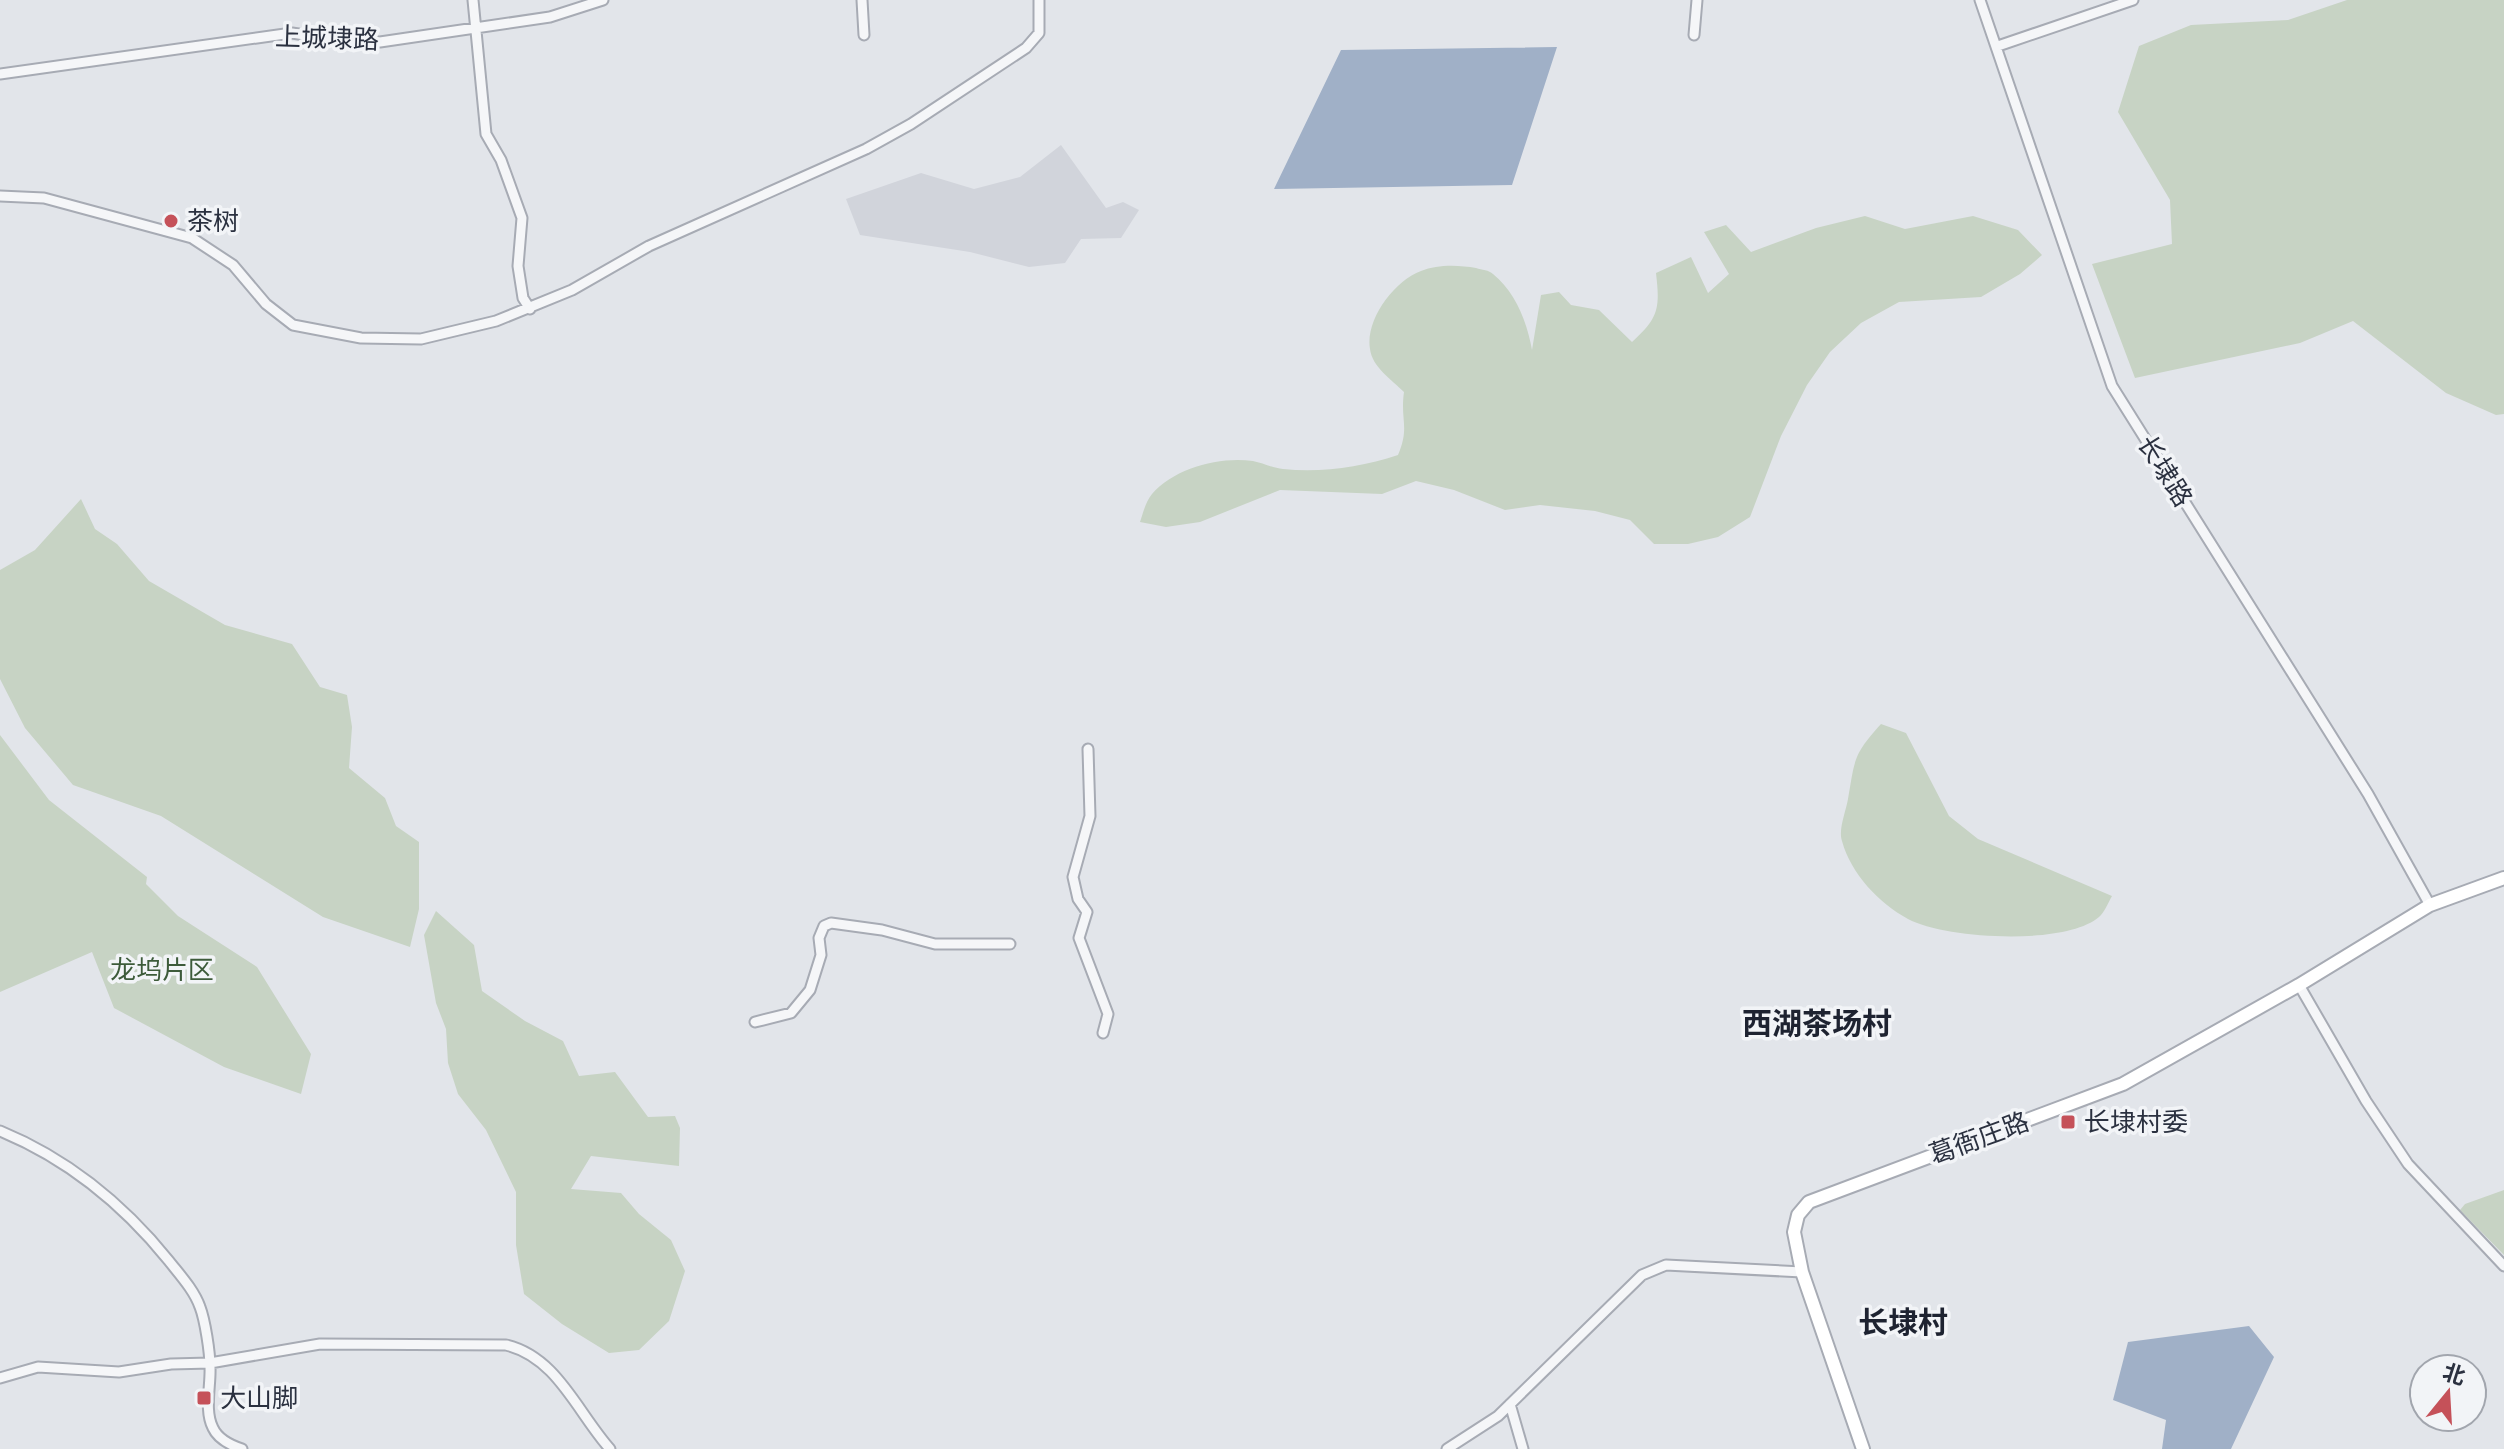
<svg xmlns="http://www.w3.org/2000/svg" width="2504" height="1449" font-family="'Exo 2','Noto Sans SC',sans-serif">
<rect width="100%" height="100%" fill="#e2e5ea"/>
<path fill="#d1d4db" d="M 1061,145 L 1106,208 L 1123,202 L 1139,210 L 1121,238 L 1081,239 L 1065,263 L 1029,267 L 970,252 L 860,235 L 846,199 L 921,173 L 974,189 L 1020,177 Z"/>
<path fill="#c7d3c4" d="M 2347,0 L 2504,0 L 2504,414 L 2496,415 L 2446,393 L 2353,321 L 2300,343 L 2135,378 L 2092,264 L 2172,244 L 2170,200 L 2118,112 L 2139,46 L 2191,25 L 2288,20 Z
M 1865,216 L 1905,229 L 1973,216 L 2018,230 L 2042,255 L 2020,274 L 1981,297 L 1899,302 L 1861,323 L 1830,352 L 1807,385 L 1781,436 L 1750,517 L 1718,537 L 1688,544 L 1654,544 L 1630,520 L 1595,511 L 1540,505 L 1505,510 L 1454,490 L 1416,481 L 1382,494 L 1280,490 L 1200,522 L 1166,527 L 1140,522 C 1143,513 1146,501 1152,494 C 1174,468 1220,456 1253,461 C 1263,463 1273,468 1283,469 C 1322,473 1361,467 1398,455 C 1410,427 1400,420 1404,392 C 1392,380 1372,367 1370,349 C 1365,320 1394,281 1421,271 C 1438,264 1459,265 1476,268 C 1482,270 1489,270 1493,274 C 1516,293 1527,322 1532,350 L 1541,295 L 1559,292 L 1571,305 L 1599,310 L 1632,342 C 1659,318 1660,308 1656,273 L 1691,257 L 1708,293 L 1729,274 L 1704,232 L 1726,225 L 1751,252 L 1816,228 Z
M 81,499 L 95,529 L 117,544 L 149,581 L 225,625 L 292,644 L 320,687 L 347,695 L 352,727 L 349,768 L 385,798 L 396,826 L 419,842 L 419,909 L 410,947 L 323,917 L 161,816 L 73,785 L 25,728 L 0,679 L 0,570 L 35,550 Z
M 1881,724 L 1906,733 L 1949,816 L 1978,839 L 2112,896 C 2108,903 2104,913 2099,917 C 2065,946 1946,939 1908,919 C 1879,903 1851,874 1842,841 C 1838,830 1846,811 1848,799 C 1855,759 1853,755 1881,724 Z
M 0,735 L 49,800 L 147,877 L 146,884 L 178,916 L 257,967 L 311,1054 L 301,1094 L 224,1067 L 114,1008 L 92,952 L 0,992 Z
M 436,911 L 474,945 L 482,991 L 525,1021 L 563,1041 L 579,1076 L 615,1072 L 648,1117 L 675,1116 L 680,1128 L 679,1166 L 591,1156 L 571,1189 L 621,1193 L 639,1214 L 671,1240 L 685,1271 L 669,1321 L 639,1350 L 609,1353 L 562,1324 L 524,1294 L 516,1245 L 516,1192 L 486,1130 L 458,1094 L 448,1063 L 446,1029 L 436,1003 L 424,935 Z
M 2504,1190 L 2504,1255 L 2460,1210 L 2465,1204 Z"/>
<path fill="#a0b0c7" d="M 1557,47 L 1512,185 L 1274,189 L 1341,50 Z
M 2249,1326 L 2274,1357 L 2231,1449 L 2162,1449 L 2166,1420 L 2113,1400 L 2128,1342 Z"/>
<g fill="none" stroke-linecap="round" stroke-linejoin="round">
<defs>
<path id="street" d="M 473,0 L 486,134 L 501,160 L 522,218 L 518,266 L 523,298 L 530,309
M 862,0 L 864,35
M 1980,0 L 2112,386 L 2368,794 L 2430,905
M 1694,35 L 1697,0
M 1998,46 L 2133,0
M 0,74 L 292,33 L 350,42 L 380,42 L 550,17 L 603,0
M 0,196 L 44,198 L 192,238 L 233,265 L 266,304 L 293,325 L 361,338 L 421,339 L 496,321 L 572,290 L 649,246 L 866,149 L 911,124 L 1026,48 L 1039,33 L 1039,0
M 1088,749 L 1090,816 L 1073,877 L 1078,899 L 1087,912 L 1079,938 L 1108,1014 L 1103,1033
M 2299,985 L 2366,1101 L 2408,1164 L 2504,1266
M 755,1022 L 791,1013 L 810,990 L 821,955 L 819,938 L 824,926 L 831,923 L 882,930 L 935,944 L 1010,944
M 0,1131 C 68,1159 123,1204 169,1261 C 180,1275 194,1290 200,1307 C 205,1320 210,1352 210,1367 C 211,1385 204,1411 213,1428 C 218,1439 230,1445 242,1449
M 0,1378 L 38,1367 L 119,1372 L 171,1364 L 210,1363 L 320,1344 L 506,1345 C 557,1357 577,1412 610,1449
M 1510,1404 L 1523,1449
M 1447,1449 L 1498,1416 L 1642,1275 L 1666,1265 L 1802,1272"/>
<path id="secondary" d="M 1863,1449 L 1802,1272 L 1794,1232 L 1798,1215 L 1809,1202 L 2123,1084 L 2299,985 L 2430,905 L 2504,878"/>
</defs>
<use href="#street" stroke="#a7abb4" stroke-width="13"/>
<use href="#secondary" stroke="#a7abb4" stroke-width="16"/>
<use href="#street" stroke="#f5f6f8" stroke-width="9"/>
<use href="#secondary" stroke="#fff" stroke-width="12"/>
</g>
<g fill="#c55159" stroke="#f2f4f7" stroke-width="3">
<circle cx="171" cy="221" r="8"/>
<rect x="2060" y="1114" width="16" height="16" rx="4"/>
<rect x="196" y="1390" width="16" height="16" rx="4"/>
</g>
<g text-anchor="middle" stroke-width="7" stroke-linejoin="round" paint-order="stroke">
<g font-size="26" fill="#2b3140" stroke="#f2f4f7">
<text transform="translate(327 38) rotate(2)" y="9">上城埭路</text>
<text transform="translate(2165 471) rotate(58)" y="9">长埭路</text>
<text transform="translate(1979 1138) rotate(-20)" y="9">葛衙庄路</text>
</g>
<g font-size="26" fill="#2b3140" stroke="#f2f4f7" text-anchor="start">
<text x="187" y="230">茶树</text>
<text x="2084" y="1131">长埭村委</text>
<text x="220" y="1407">大山脚</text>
</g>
<g font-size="26" fill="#3d5b3a" stroke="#f2f4f7">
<text x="162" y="979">龙坞片区</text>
</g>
<g font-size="30" font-weight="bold" fill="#1e2331" stroke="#f2f4f7">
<text x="1817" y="1034">西湖茶场村</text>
<text x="1903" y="1333">长埭村</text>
</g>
</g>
<g transform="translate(2448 1393) rotate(18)"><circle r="38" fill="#f2f4f7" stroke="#a2a6ae" stroke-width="2"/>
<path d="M0-6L14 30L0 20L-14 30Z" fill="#c55159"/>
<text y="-12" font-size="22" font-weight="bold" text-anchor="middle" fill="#2b3140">北</text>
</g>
</svg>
